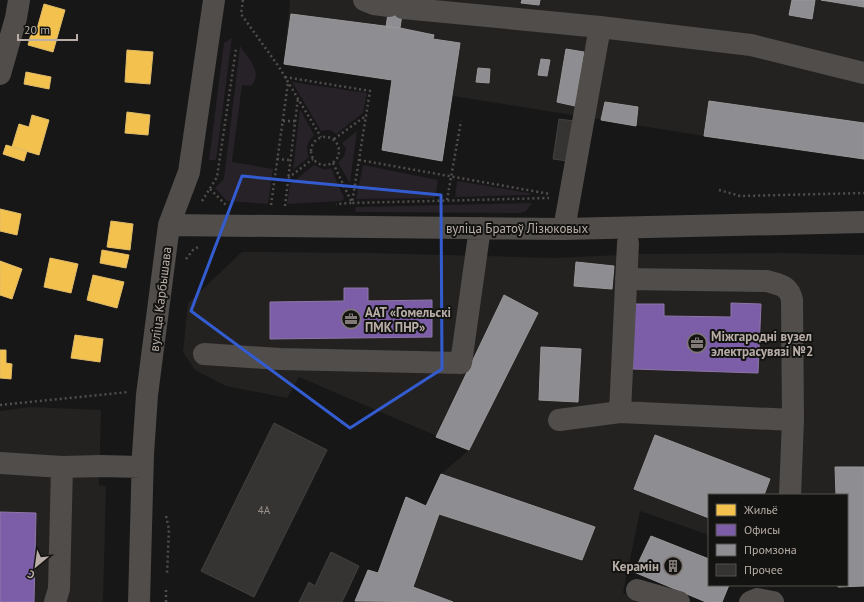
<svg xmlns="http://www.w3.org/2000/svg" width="864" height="602" font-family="'PT Sans',sans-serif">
<rect width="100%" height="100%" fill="#171717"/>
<path fill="#232221" d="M 290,0 L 864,0 L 864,159 L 704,136 L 453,96 L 442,161 L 382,150 L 392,80 L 284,64 Z
M 242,252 L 371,253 L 554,258 L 641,254 L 782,253 L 864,255 L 864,586 L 838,587 L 834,585 L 847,585 L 847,495 L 709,495 L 709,535 L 640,511 L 623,593 L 636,599 L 635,602 L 355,602 L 368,570 L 379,573 L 406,497 L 426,506 L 441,474 L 469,450 L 299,377 L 287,398 L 226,386 L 195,370 L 183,352 L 188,303 Z
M 30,407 L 101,410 L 99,485 L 106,486 L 103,602 L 0,602 L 0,411 Z"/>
<path fill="#272128" d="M 232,38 L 216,160 L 209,160 L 224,43 Z
M 240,46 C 248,58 264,73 251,86 L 242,85 L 232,162 L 273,169 L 268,204 L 227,201 L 215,188 L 224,179 Z
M 292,82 L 367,93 L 363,113 L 336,134 L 330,130 L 321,131 Z
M 300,109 L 314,135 C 307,142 305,148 309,157 L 293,170 Z
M 357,131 L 350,183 L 338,163 L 344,156 L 346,149 L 342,143 Z
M 314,165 L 325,170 L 331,168 L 344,198 L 342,201 L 287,204 L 290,184 Z
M 363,165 L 438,180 L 435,198 L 356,199 Z
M 457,181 L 530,193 L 529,195 L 455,197 Z
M 532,203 L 526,211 L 520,213 L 355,212 L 356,207 Z"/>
<path fill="#f2c14e" stroke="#e1bb69" d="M 44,4 L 65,10 L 53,52 L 28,45 L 31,34 L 35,36 Z
M 127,50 L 153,52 L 150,84 L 125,82 Z
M 26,72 L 51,77 L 49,89 L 24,84 Z
M 127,112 L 150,115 L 148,135 L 125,133 Z
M 32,115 L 49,120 L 39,155 L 12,147 L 19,124 L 29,127 Z
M 6,145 L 27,151 L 24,161 L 3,154 Z
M 0,209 L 21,214 L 17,235 L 0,231 Z
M 111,221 L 133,224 L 130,250 L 107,247 Z
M 102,250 L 129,255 L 126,268 L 100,263 Z
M 50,258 L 78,264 L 71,293 L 44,287 Z
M 0,261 L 22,269 L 12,299 L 0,295 Z
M 93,275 L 124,282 L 117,308 L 87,300 Z
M 75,335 L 103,339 L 100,362 L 71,358 Z
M 0,350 L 6,350 L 6,363 L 12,364 L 11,379 L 0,378 Z"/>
<path fill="#7b5ea7" stroke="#8e76a7" d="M 344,288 L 368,288 L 368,301 L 432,300 L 432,337 L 270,339 L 270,302 L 344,301 Z
M 731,303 L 761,304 L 758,373 L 633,369 L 634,304 L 664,304 L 664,316 L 731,317 Z
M 0,512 L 36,513 L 34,602 L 0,602 Z"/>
<path fill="#8d8d92" stroke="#9a9798" d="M 390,0 L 404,0 L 400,28 L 386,27 Z
M 522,0 L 540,0 L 539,5 L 521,3 Z
M 792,0 L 815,0 L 812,19 L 789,15 Z
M 821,0 L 864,0 L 864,7 Z
M 291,14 L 400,28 L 434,35 L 433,39 L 460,43 L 442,161 L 382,150 L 392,80 L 284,64 Z
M 566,49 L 584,52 L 575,106 L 557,102 Z
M 541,59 L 550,60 L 547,76 L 538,75 Z
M 478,68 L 490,69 L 489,83 L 476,82 Z
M 709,101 L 864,123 L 864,159 L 704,136 Z
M 605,102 L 638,107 L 636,126 L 601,120 Z
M 576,262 L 614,266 L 612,289 L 574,286 Z
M 504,295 L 538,313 L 469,450 L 436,437 Z
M 541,347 L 581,349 L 578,402 L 539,400 Z
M 655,435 L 770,479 L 764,495 L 709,495 L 709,518 L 634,489 Z
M 835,467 L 864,467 L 864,586 L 838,587 L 838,585 L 847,585 L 847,495 L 836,495 Z
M 441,474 L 595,527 L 582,560 L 439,514 L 413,587 L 453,602 L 355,601 L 368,570 L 378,573 L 406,497 L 426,506 Z
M 651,536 L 709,559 L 709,585 L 729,585 L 722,602 L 706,602 L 634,572 Z"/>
<path fill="#353433" stroke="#43413f" d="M 559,119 L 574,121 L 568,161 L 553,159 Z
M 274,423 L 327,450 L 254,597 L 201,571 Z
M 331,552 L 359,566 L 342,602 L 299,602 L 309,582 L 315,586 Z"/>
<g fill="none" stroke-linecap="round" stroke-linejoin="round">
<path stroke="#524e4d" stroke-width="2.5" stroke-dasharray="2 3" stroke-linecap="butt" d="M 243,0 L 241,14 L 279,67 L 321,137
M 285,77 L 370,91 L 352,203 L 549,198
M 283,121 L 295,121
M311 151a14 14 0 1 1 28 0a14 14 0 1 1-28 0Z
M 334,139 L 367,115
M 277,159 L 290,160
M 359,160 L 550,194
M 333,163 L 352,203 L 336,204
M 288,178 L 313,159
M 210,189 L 226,205
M 719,190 L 740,196 L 864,193
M 447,200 L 461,121
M 202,201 L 217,177 L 236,49
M 271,205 L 288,83
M 285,206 L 298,98
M 186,259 L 193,250 L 198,247
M 0,405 L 128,392
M 166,516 L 169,529 L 167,574
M 166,590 L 166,602"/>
<path stroke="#504d4b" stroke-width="22" d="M 364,0 L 374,4 L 389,6
M 403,8 L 600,27 L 751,45 L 864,73
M 0,74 L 16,18 L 19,0
M 169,225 L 564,229 L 864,222
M 564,229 L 600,27
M 628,243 L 620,412 L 793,420 L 790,495
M 626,279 L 767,281 C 780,285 789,285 792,300 L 793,420
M 204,354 L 280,359 L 461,363 L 480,228
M 559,420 L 620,412
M 0,463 L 62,467 L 100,466 L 142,467
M 637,590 L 679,602
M 55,602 L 59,589 L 62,467
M 139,602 L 143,454 L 147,395 L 169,225 L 189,172 L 214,0
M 750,602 L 757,599 L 773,602"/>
</g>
<path fill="none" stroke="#345cd1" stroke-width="3" stroke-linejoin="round" d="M 242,176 L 441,195 L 442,369 L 350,428 L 191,311 Z"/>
<defs>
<symbol id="office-ring" viewBox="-11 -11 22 22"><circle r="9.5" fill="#131311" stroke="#807975" stroke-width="1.5"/><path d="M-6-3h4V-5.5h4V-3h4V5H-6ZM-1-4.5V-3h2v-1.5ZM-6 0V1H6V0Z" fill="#807975"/></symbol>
<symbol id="building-ring" viewBox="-11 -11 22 22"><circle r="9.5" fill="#131311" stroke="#807975" stroke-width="1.5"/><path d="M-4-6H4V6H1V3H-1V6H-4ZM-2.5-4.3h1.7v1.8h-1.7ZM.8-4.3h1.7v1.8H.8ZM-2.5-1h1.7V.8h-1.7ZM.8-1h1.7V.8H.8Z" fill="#807975"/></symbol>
</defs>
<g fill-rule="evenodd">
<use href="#office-ring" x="340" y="308" width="22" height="22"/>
<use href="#office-ring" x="686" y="332" width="22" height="22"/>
<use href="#building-ring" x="662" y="555" width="22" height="22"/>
</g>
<g text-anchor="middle" stroke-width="4" stroke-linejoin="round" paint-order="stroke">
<g font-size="11" fill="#98908a">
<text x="264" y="514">4А</text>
</g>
<g font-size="13" fill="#b9aea7" stroke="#131311">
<text x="517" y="233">вуліца Братоў Лізюковых</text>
<text transform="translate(160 299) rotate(-83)" y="5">вуліца Карбышава</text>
</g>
<g font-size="13" font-weight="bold" fill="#b9aea7" stroke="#131311" text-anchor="start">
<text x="365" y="317">ААТ «Гомельскі<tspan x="365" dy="15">ПМК ПНР»</tspan></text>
<text x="711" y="341">Міжгародні вузел<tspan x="711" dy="15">электрасувязі №2</tspan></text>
<text x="659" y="571" text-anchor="end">Керамін</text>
</g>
</g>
<rect x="708" y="494" width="140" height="92" fill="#131311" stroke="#55514d"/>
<rect x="716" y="504" width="20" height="12" fill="#f2c14e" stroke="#55514d"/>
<text x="744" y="514" font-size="12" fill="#b9aea7">Жильё</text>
<rect x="716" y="524" width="20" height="12" fill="#7b5ea7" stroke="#55514d"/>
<text x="744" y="534" font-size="12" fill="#b9aea7">Офисы</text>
<rect x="716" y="544" width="20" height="12" fill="#8d8d92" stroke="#55514d"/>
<text x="744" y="554" font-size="12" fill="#b9aea7">Промзона</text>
<rect x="716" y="564" width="20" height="12" fill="#353433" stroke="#55514d"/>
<text x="744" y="574" font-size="12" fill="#b9aea7">Прочее</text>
<g transform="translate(36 566) rotate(209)" stroke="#131311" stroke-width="3" paint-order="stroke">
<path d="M0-3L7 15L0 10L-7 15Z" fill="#b9aea7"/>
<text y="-6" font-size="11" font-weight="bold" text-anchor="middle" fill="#b9aea7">С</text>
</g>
<path d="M18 34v6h59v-6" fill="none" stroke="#b9aea7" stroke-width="2"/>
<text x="24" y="34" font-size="12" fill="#b9aea7" stroke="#131311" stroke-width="3" paint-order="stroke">20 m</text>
</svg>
